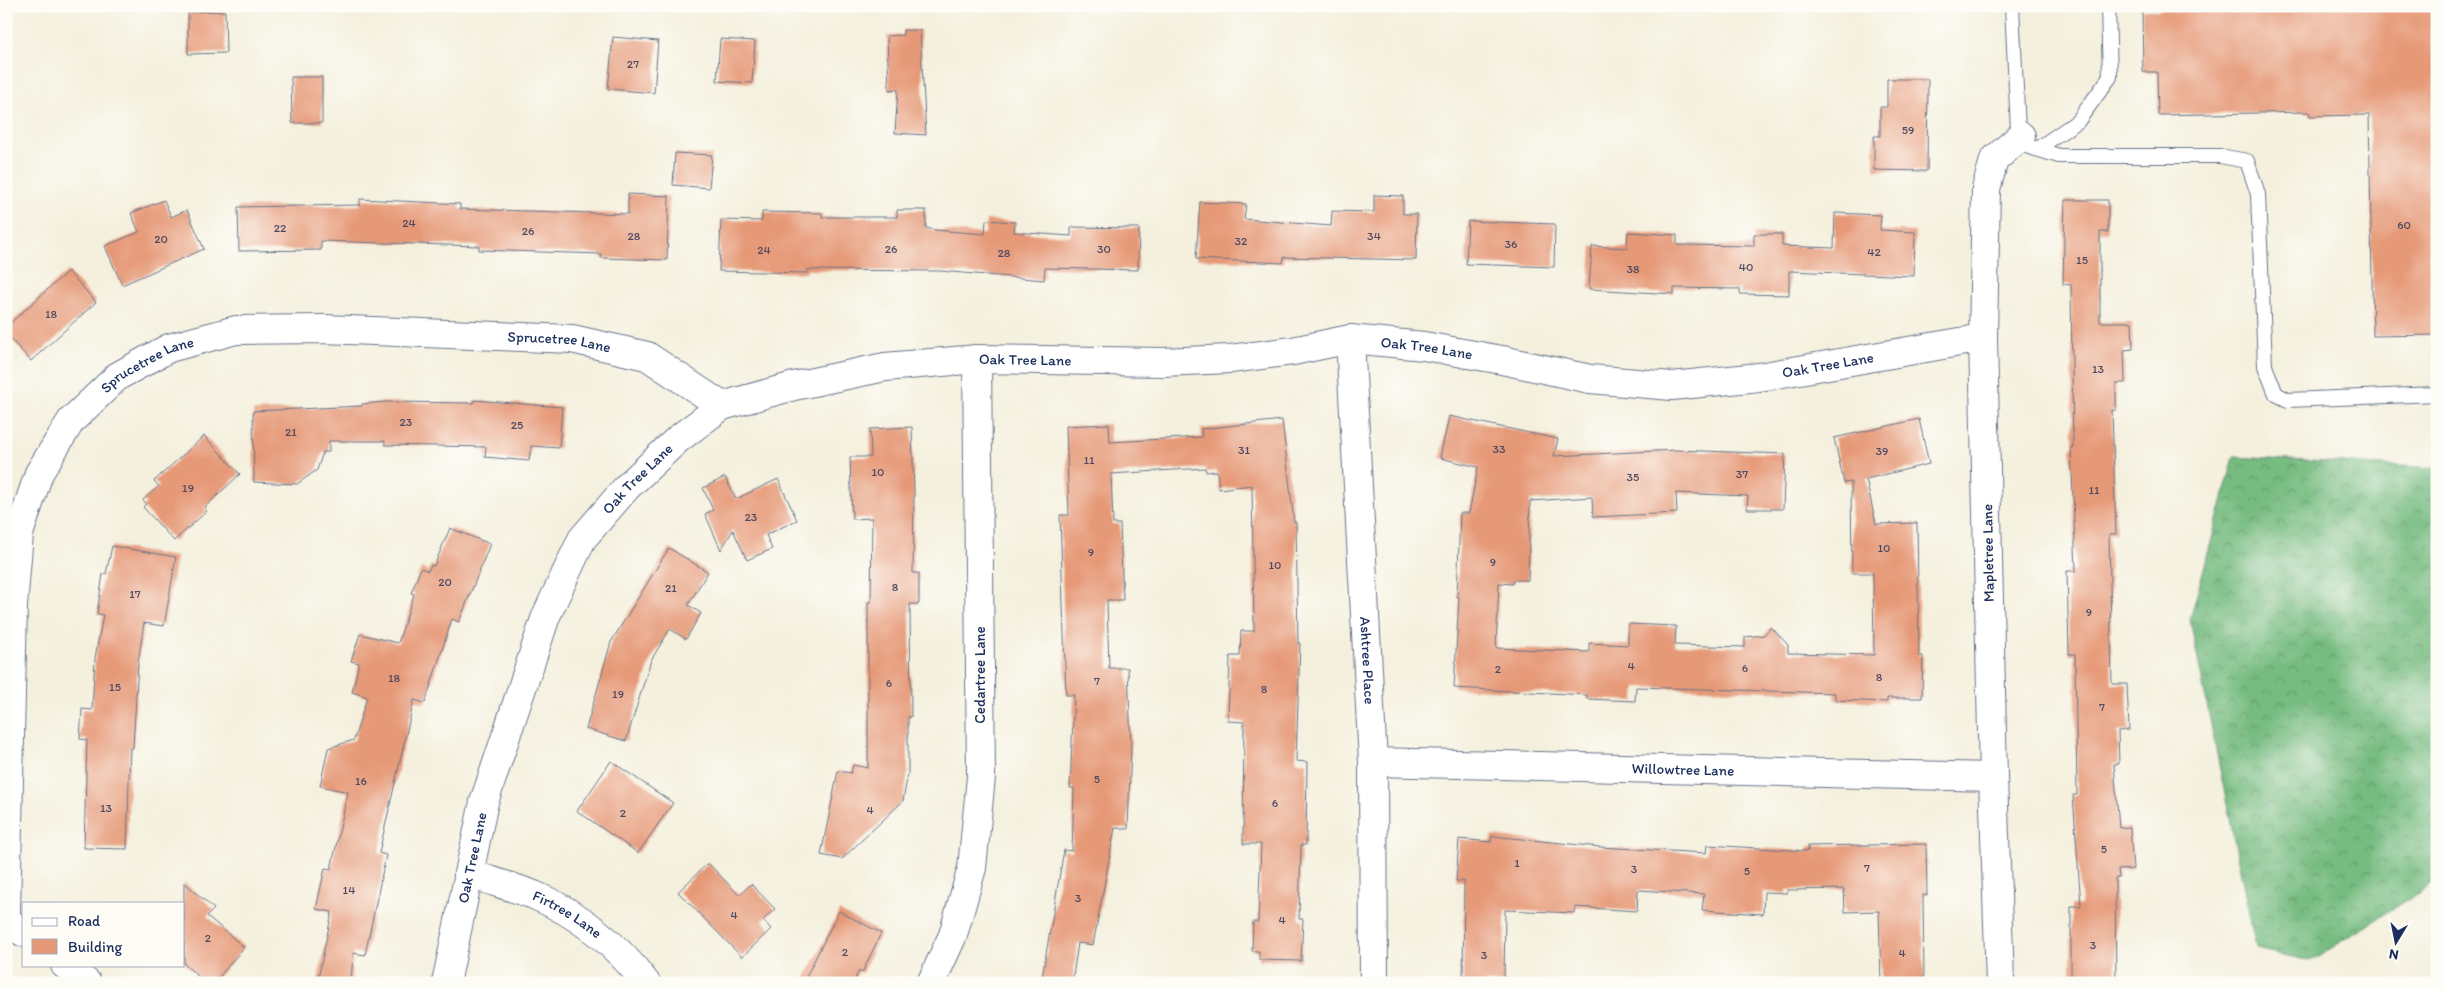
<svg xmlns="http://www.w3.org/2000/svg" width="2443" height="989" font-family="Itim,sans-serif">
<defs>
<pattern id="forest-crowns" width="20" height="18" patternUnits="userSpaceOnUse" patternTransform="scale(1.25)"><rect width="20" height="18" fill="#76bc80"/><path d="M2 6a3 3 0 1 1 6 0M12 15a3 3 0 1 1 6 0" fill="none" stroke="#60996c"/></pattern>
</defs>
<rect width="100%" height="100%" fill="#fdfcf7"/>
<filter id="ink" filterUnits="userSpaceOnUse"><feTurbulence type="fractalNoise" baseFrequency=".02" numOctaves="2"/><feDisplacementMap in="SourceGraphic" scale="10" xChannelSelector="R" yChannelSelector="G"/><feConvolveMatrix kernelMatrix="1 2 1 2 8 2 1 2 1" color-interpolation-filters="sRGB"/></filter>
<filter id="wash" filterUnits="userSpaceOnUse"><feTurbulence type="fractalNoise" baseFrequency=".0096" numOctaves="4" result="noise"/><feDisplacementMap in="SourceGraphic" scale="20" xChannelSelector="R" yChannelSelector="G"/><feGaussianBlur stdDeviation="1.12" result="paint"/><feColorMatrix in="noise" values="0 0 0 0 0 0 0 0 0 0 0 0 0 0 0 0 0 1.4 0 .05"/><feComposite in="paint" operator="in"/></filter>
<g filter="url(#wash)">
<rect width="100%" height="100%" fill="#f4f0dd"/>
<path fill="url(#forest-crowns)" stroke="#48766f" d="M 2234,457 L 2437,468 L 2437,881 L 2311,961 L 2256,949 L 2190,620 Z"/>
<g id="blocks">
<path fill="#e69977" d="M 2161,6 L 2437,6 L 2437,335 L 2373,336 L 2369,115 L 2310,116 L 2309,112 L 2158,115 L 2157,72 L 2143,72 L 2142,10 L 2161,10 Z
M 225,11 L 226,53 L 188,54 L 188,12 Z
M 903,30 L 920,30 L 926,135 L 895,133 L 898,89 L 889,90 L 887,36 L 903,35 Z
M 613,37 L 658,41 L 654,93 L 608,89 Z
M 720,39 L 755,41 L 752,83 L 717,81 Z
M 291,77 L 322,77 L 322,123 L 292,123 Z
M 1887,79 L 1928,79 L 1927,171 L 1874,170 L 1874,136 L 1880,136 L 1880,107 L 1887,107 Z
M 675,153 L 712,155 L 709,188 L 673,185 Z
M 628,194 L 669,196 L 667,260 L 601,258 L 601,254 L 479,250 L 479,246 L 321,241 L 321,250 L 239,251 L 238,207 L 360,205 L 360,199 L 460,204 L 460,209 L 628,214 Z
M 1374,195 L 1403,196 L 1403,214 L 1417,214 L 1416,260 L 1284,257 L 1283,263 L 1196,259 L 1200,202 L 1246,204 L 1244,219 L 1331,226 L 1332,211 L 1374,212 Z
M 164,200 L 171,217 L 187,210 L 204,249 L 122,285 L 105,246 L 139,232 L 131,213 Z
M 2065,200 L 2108,200 L 2108,232 L 2100,232 L 2100,322 L 2132,322 L 2133,349 L 2124,350 L 2125,383 L 2116,383 L 2116,410 L 2112,410 L 2116,534 L 2109,534 L 2112,684 L 2127,684 L 2129,730 L 2118,731 L 2119,764 L 2114,764 L 2119,828 L 2130,827 L 2133,869 L 2118,870 L 2119,877 L 2115,878 L 2116,983 L 2071,983 L 2071,906 L 2081,906 L 2073,795 L 2077,795 L 2075,654 L 2069,654 L 2067,571 L 2076,571 L 2071,447 L 2073,447 L 2071,285 L 2063,284 Z
M 897,210 L 926,210 L 926,228 L 935,230 L 985,234 L 986,220 L 1015,222 L 1014,232 L 1071,236 L 1071,227 L 1139,228 L 1138,270 L 1045,268 L 1044,280 L 940,271 L 807,270 L 807,273 L 719,271 L 721,220 L 762,221 L 762,212 L 822,213 L 822,217 L 897,217 Z
M 1835,213 L 1881,215 L 1880,230 L 1915,232 L 1914,276 L 1789,271 L 1789,295 L 1740,294 L 1740,289 L 1674,288 L 1674,294 L 1589,289 L 1592,246 L 1627,248 L 1628,232 L 1677,235 L 1677,245 L 1754,246 L 1754,234 L 1782,234 L 1782,246 L 1834,248 Z
M 1468,221 L 1555,224 L 1554,267 L 1466,264 Z
M 68,271 L 96,302 L 31,361 L 6,334 L 6,327 Z
M 474,400 L 562,407 L 559,448 L 531,446 L 529,461 L 485,457 L 486,447 L 385,445 L 385,441 L 329,441 L 329,452 L 323,452 L 317,470 L 297,484 L 254,482 L 253,411 L 362,406 L 362,404 L 386,402 L 474,403 Z
M 1449,416 L 1558,439 L 1554,456 L 1676,450 L 1785,454 L 1783,509 L 1747,509 L 1748,496 L 1676,493 L 1677,513 L 1593,517 L 1592,497 L 1530,501 L 1528,580 L 1513,580 L 1513,584 L 1499,583 L 1496,648 L 1589,652 L 1589,643 L 1628,645 L 1628,624 L 1676,626 L 1675,645 L 1745,647 L 1745,637 L 1764,635 L 1771,627 L 1788,645 L 1788,653 L 1874,655 L 1873,573 L 1852,573 L 1851,482 L 1844,483 L 1834,438 L 1919,419 L 1929,464 L 1866,479 L 1876,524 L 1917,523 L 1919,656 L 1923,656 L 1922,698 L 1887,698 L 1887,702 L 1835,700 L 1835,693 L 1636,687 L 1635,701 L 1587,699 L 1587,695 L 1454,688 L 1459,597 L 1457,597 L 1460,513 L 1469,513 L 1478,467 L 1440,458 Z
M 1282,420 L 1294,522 L 1296,522 L 1298,643 L 1300,643 L 1296,761 L 1307,762 L 1306,845 L 1301,845 L 1299,919 L 1303,919 L 1301,961 L 1259,960 L 1259,951 L 1252,951 L 1253,922 L 1258,922 L 1261,844 L 1243,844 L 1244,722 L 1228,721 L 1230,656 L 1240,656 L 1241,631 L 1254,631 L 1252,485 L 1219,489 L 1217,471 L 1206,472 L 1205,468 L 1111,474 L 1113,524 L 1120,524 L 1123,600 L 1107,600 L 1109,668 L 1128,668 L 1131,746 L 1128,829 L 1115,828 L 1093,945 L 1078,943 L 1072,983 L 1041,983 L 1064,850 L 1072,851 L 1074,788 L 1070,788 L 1074,695 L 1066,695 L 1060,515 L 1069,515 L 1066,426 L 1109,424 L 1110,442 L 1202,437 L 1201,429 Z
M 912,427 L 914,494 L 913,573 L 919,573 L 919,604 L 910,604 L 911,717 L 908,717 L 908,773 L 903,801 L 842,859 L 821,855 L 838,771 L 851,773 L 853,765 L 868,768 L 868,602 L 871,602 L 872,518 L 852,519 L 850,457 L 871,457 L 870,429 Z
M 204,436 L 240,474 L 204,508 L 207,511 L 174,541 L 143,507 L 146,504 L 143,500 L 159,486 L 154,481 Z
M 725,477 L 736,499 L 778,479 L 797,520 L 766,535 L 772,549 L 747,560 L 733,530 L 721,550 L 705,514 L 713,510 L 703,488 Z
M 450,528 L 490,544 L 459,622 L 452,619 L 425,703 L 414,700 L 379,853 L 386,855 L 365,955 L 353,953 L 351,983 L 317,983 L 332,912 L 316,909 L 325,868 L 331,869 L 348,792 L 320,786 L 328,748 L 354,740 L 367,697 L 352,692 L 359,663 L 351,661 L 360,634 L 398,643 L 414,594 L 411,593 L 421,568 L 428,571 L 431,565 L 434,566 Z
M 112,546 L 176,557 L 164,626 L 144,623 L 138,663 L 133,748 L 130,748 L 127,849 L 84,848 L 87,740 L 80,739 L 82,709 L 92,710 L 95,658 L 103,615 L 97,614 L 103,574 L 106,574 Z
M 669,548 L 708,572 L 688,605 L 701,613 L 686,639 L 670,629 L 651,660 L 626,741 L 586,729 L 611,642 Z
M 611,761 L 673,803 L 638,853 L 577,811 Z
M 1492,836 L 1600,847 L 1706,853 L 1707,845 L 1808,851 L 1808,846 L 1926,844 L 1927,895 L 1923,895 L 1924,983 L 1881,983 L 1879,911 L 1845,912 L 1844,889 L 1787,890 L 1787,893 L 1764,892 L 1763,914 L 1702,910 L 1704,894 L 1638,890 L 1637,911 L 1575,907 L 1574,913 L 1505,910 L 1504,983 L 1463,983 L 1464,881 L 1456,881 L 1459,839 L 1491,842 Z
M 708,863 L 739,895 L 751,884 L 775,909 L 763,920 L 771,929 L 742,957 L 678,892 Z
M 184,882 L 214,909 L 207,916 L 244,947 L 214,983 L 206,983 L 184,964 Z
M 839,911 L 881,933 L 862,973 L 859,971 L 853,983 L 803,983 Z"/>
</g>
</g>
<g filter="url(#ink)">
<use href="#blocks" fill-opacity="0" stroke="#67738a" stroke-width="1"/>
<g fill="none" stroke-linecap="round" stroke-linejoin="round">
<defs>
<path id="lane" d="M 2012,6 L 2018,130 L 2026,146 L 2059,156 L 2220,156 L 2247,161 L 2258,194 L 2265,366 L 2276,394 L 2288,400 L 2437,394
M 2037,149 L 2078,121 L 2110,77 L 2108,6"/>
<g id="street">
<path id="s1" d="M 1350,339 L 1373,762 L 1374,983"/>
<path id="s2" d="M 1373,762 L 1993,777"/>
<path id="s3" d="M 468,873 C 490,881 513,887 534,895 C 579,914 617,945 646,983"/>
<path id="s4" d="M 6,912 L 13,606 L 19,534 L 39,473 L 71,421 L 118,376 L 169,348 L 236,330 L 324,329 L 572,339 L 647,356 L 722,406"/>
<path d="M 6,920 L 24,933"/>
<path d="M 65,965 L 87,983"/>
<path id="s5" d="M 446,983 L 484,802 L 546,616 L 582,539 L 627,487 L 678,439 L 722,406 L 794,386 L 885,367 L 977,359 L 1162,362 L 1230,359 L 1293,351 L 1350,339 L 1424,346 L 1502,360 L 1590,379 L 1672,386 L 1759,377 L 1983,338"/>
<path d="M 931,983 L 953,935 L 972,868 L 981,777 L 977,359"/>
<path d="M 2000,983 L 1993,777 L 1983,338 L 1986,189 L 1994,160 L 2021,136"/>
</g>
</defs>
<use href="#lane" stroke="#67738a" stroke-width="16"/>
<use href="#street" stroke="#67738a" stroke-width="30"/>
<use href="#lane" stroke="#fff" stroke-width="14"/>
<use href="#street" stroke="#fff" stroke-width="28"/>
</g>
</g>
<g text-anchor="middle" stroke-width="4.5" stroke-linejoin="round" paint-order="stroke">
<g font-size="12" fill="#4e4a64">
<text x="633" y="68">27</text>
<text x="1908" y="134">59</text>
<text x="409" y="227">24</text>
<text x="2404" y="229">60</text>
<text x="280" y="232">22</text>
<text x="528" y="235">26</text>
<text x="634" y="240">28</text>
<text x="1374" y="240">34</text>
<text x="161" y="243">20</text>
<text x="1241" y="245">32</text>
<text x="1511" y="248">36</text>
<text x="891" y="253">26</text>
<text x="1104" y="253">30</text>
<text x="764" y="254">24</text>
<text x="1874" y="256">42</text>
<text x="1004" y="257">28</text>
<text x="2082" y="264">15</text>
<text x="1746" y="271">40</text>
<text x="1633" y="273">38</text>
<text x="51" y="318">18</text>
<text x="2098" y="373">13</text>
<text x="406" y="426">23</text>
<text x="517" y="429">25</text>
<text x="291" y="436">21</text>
<text x="1499" y="453">33</text>
<text x="1244" y="454">31</text>
<text x="1882" y="455">39</text>
<text x="1089" y="464">11</text>
<text x="878" y="476">10</text>
<text x="1742" y="478">37</text>
<text x="1633" y="481">35</text>
<text x="188" y="492">19</text>
<text x="2094" y="494">11</text>
<text x="751" y="521">23</text>
<text x="1884" y="552">10</text>
<text x="1091" y="556">9</text>
<text x="1493" y="566">9</text>
<text x="1275" y="569">10</text>
<text x="445" y="586">20</text>
<text x="895" y="591">8</text>
<text x="671" y="592">21</text>
<text x="135" y="598">17</text>
<text x="2089" y="616">9</text>
<text x="1631" y="670">4</text>
<text x="1745" y="672">6</text>
<text x="1498" y="673">2</text>
<text x="1879" y="681">8</text>
<text x="394" y="682">18</text>
<text x="1097" y="685">7</text>
<text x="889" y="687">6</text>
<text x="115" y="691">15</text>
<text x="1264" y="693">8</text>
<text x="618" y="698">19</text>
<text x="2102" y="711">7</text>
<text x="1097" y="783">5</text>
<text x="361" y="785">16</text>
<text x="1275" y="807">6</text>
<text x="106" y="812">13</text>
<text x="870" y="814">4</text>
<text x="623" y="817">2</text>
<text x="2104" y="853">5</text>
<text x="1517" y="867">1</text>
<text x="1867" y="872">7</text>
<text x="1634" y="873">3</text>
<text x="1747" y="875">5</text>
<text x="349" y="894">14</text>
<text x="1078" y="902">3</text>
<text x="734" y="919">4</text>
<text x="1282" y="924">4</text>
<text x="208" y="942">2</text>
<text x="2093" y="949">3</text>
<text x="845" y="956">2</text>
<text x="1902" y="957">4</text>
<text x="1484" y="959">3</text>
</g>
<g font-size="15" fill="#1b2f5e" stroke="#fdfcf7">
<text dy="5" stroke="none"><textPath href="#s4" startOffset="1020">Sprucetree Lane</textPath></text>
<text dy="5" stroke="none"><textPath href="#s5" startOffset="1372">Oak Tree Lane</textPath></text>
<text dy="5" stroke="none"><textPath href="#s5" startOffset="968">Oak Tree Lane</textPath></text>
<text dy="5" stroke="none"><textPath href="#s5" startOffset="1778">Oak Tree Lane</textPath></text>
<text dy="5" stroke="none"><textPath href="#s4" startOffset="600">Sprucetree Lane</textPath></text>
<text dy="5" stroke="none"><textPath href="#s5" startOffset="548">Oak Tree Lane</textPath></text>
<text transform="translate(1988 553) rotate(-91)" y="5">Mapletree Lane</text>
<text dy="5" stroke="none"><textPath href="#s1" startOffset="322">Ashtree Place</textPath></text>
<text transform="translate(980 675) rotate(-90)" y="5">Cedartree Lane</text>
<text dy="5" stroke="none"><textPath href="#s2" startOffset="310">Willowtree Lane</textPath></text>
<text dy="5" stroke="none"><textPath href="#s5" startOffset="128">Oak Tree Lane</textPath></text>
<text dy="5" stroke="none"><textPath href="#s3" startOffset="108">Firtree Lane</textPath></text>
</g>
</g>
<rect width="2443" height="989" fill="none" stroke="#fdfcf7" stroke-width="25"/>
<rect x="22" y="902" width="162" height="65" fill="#fdfcf7" stroke="#a3aaba"/>
<rect x="32" y="918" width="25" height="8" fill="#ffffff" stroke="#a3aaba"/>
<text x="68" y="926" font-size="15" fill="#1b2f5e">Road</text>
<rect x="32" y="939" width="25" height="15" fill="#e69977" stroke="#a3aaba"/>
<text x="68" y="952" font-size="15" fill="#1b2f5e">Building</text>
<g transform="translate(2396 942) rotate(190)" stroke="#fdfcf7" stroke-width="4" paint-order="stroke">
<path d="M0-4L9 19L0 12L-9 19Z" fill="#1b2f5e"/>
<text y="-8" font-size="14" font-weight="bold" text-anchor="middle" fill="#1b2f5e">N</text>
</g>
</svg>
